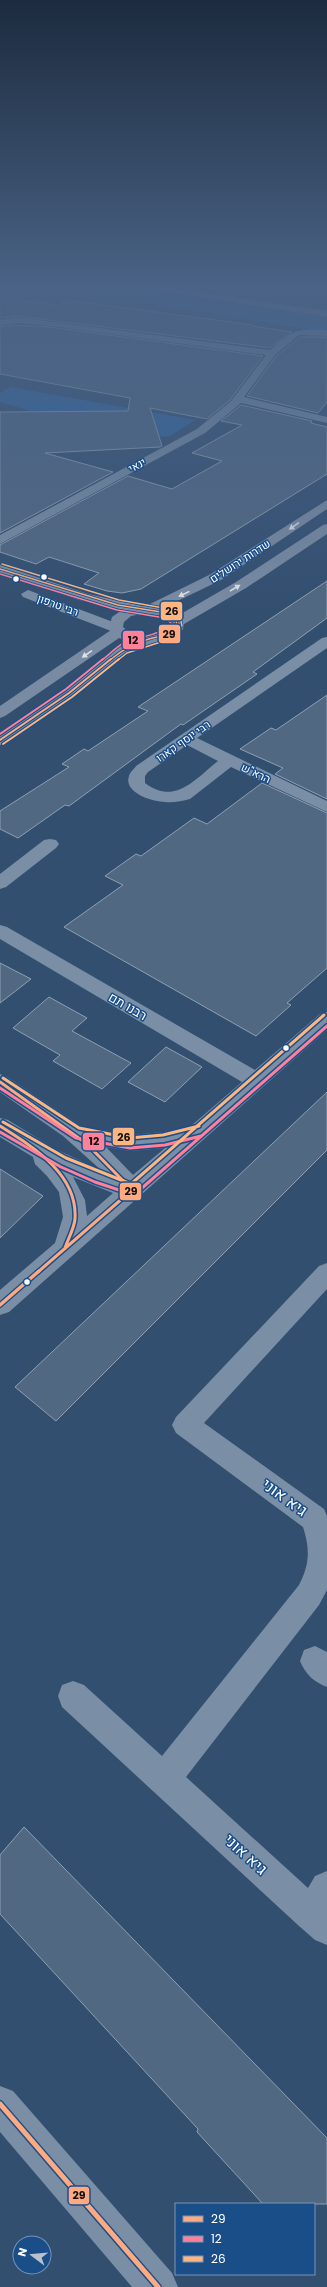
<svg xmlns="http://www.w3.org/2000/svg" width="327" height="2287" font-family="Poppins,Heebo,sans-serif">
<rect width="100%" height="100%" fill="#334f70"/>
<path fill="#2e65a0" d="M 61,290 L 137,290 L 327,317 L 327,332 Z
M 11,387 L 195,420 L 170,436 L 123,438 L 0,402 L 0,393 Z"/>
<path fill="#516882" stroke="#8e9fb3" d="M 0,297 L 59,305 L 66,300 L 253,325 L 252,326 L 292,332 L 270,348 L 17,316 L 0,318 Z
M 17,325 L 50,327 L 263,356 L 230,400 L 207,419 L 150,408 L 162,446 L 160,447 L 45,453 L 113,472 L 0,533 L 0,412 L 128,411 L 130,398 L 0,374 L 0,327 Z
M 300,337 L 327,337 L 327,402 L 318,413 L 247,396 L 276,356 Z
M 241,405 L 312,421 L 311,423 L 327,427 L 327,474 L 141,589 L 122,593 L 107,591 L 84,584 L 99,573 L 49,557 L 36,564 L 0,552 L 0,545 L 128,476 L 172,489 L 222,461 L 192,453 L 242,425 L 221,421 Z
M 327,581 L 327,618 L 253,672 L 257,674 L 183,725 L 181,724 L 69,806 L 65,805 L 18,838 L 0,829 L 0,811 L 69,767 L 62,764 L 84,749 L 88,751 L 148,711 L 138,707 Z
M 327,695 L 327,799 L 275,774 L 283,768 L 240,749 L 271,728 L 276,730 Z
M 262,783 L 327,813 L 327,968 L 287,1003 L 291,1005 L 256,1036 L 64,927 L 123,885 L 105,876 L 136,854 L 141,856 L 194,818 L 207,824 Z
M 0,963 L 31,979 L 0,1003 Z
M 49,997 L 87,1018 L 72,1031 L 131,1063 L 102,1089 L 53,1061 L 60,1055 L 13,1028 Z
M 166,1047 L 202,1067 L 165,1102 L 128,1082 Z
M 327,1092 L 327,1150 L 56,1421 L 15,1387 Z
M 0,1169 L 43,1196 L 0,1238 Z
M 24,1827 L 327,2138 L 327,2204 L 263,2204 L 197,2132 L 198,2129 L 0,1914 L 0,1855 Z"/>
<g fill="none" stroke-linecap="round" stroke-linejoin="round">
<path fill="#7a8fa5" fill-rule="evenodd" d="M 17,317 L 270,350 C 294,330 295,328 327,330 L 327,336 L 299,335 L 275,355 L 244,397 L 327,417 L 327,423 L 241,403 L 205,433 L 0,544 L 0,535 L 197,429 L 231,401 L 266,355 L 50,326 L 17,323 L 0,326 L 0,320 Z
M 0,565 L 88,594 L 147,607 L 149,610 L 142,614 L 79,600 L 0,573 Z
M 28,590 L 121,625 L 123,628 L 121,631 L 111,631 L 23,597 L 21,594 Z
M 327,637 L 327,648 L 197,738 L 327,801 L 327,812 L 231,767 L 190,799 C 182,801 173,803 165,802 C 153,802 123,793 129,776 C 130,772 134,769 136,766 L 322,638 ZM 187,745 L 218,761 C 195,779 175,806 145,783 L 145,776 L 148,772 Z
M 50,839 L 56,840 L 59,844 L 56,848 L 6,887 L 0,889 L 0,874 L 44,840 Z
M 0,925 L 7,927 L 255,1070 L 320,1014 L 327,1012 L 327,1030 L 9,1312 L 0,1315 L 0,1290 L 55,1243 L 63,1217 L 59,1192 L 47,1176 L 35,1164 L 33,1157 L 0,1137 L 0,1118 L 8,1120 L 55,1149 L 101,1170 L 63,1136 L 0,1092 L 0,1074 L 7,1077 L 81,1126 L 130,1135 L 164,1132 L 191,1126 L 242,1082 L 0,939 ZM 106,1147 L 130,1151 L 165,1148 L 133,1175 ZM 73,1177 L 113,1193 L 87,1216 L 85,1200 Z
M 327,1263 L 327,1289 L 204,1423 L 324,1509 L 327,1516 L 327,1590 L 319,1605 L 186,1777 L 308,1888 L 315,1876 L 327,1871 L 327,1945 L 315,1940 L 299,1926 L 62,1707 L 58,1696 L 62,1685 L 73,1681 L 84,1685 L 162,1756 L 299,1585 C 310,1564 310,1549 303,1527 L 176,1433 L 172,1425 L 176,1417 L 319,1266 Z
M 315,1646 L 327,1652 L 327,1687 C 314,1682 306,1675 300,1661 L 304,1650 Z
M 0,2086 L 13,2091 L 172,2273 L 178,2287 L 132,2287 L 0,2132 Z"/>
<path fill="#798ba3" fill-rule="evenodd" d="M 157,290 L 182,290 L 327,311 L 327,317 Z
M 327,500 L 327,509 L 221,580 L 163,608 L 179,615 L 236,582 L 323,525 L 327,524 L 327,534 L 246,588 L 184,624 L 183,629 L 175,637 L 129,652 L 74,696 L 6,743 L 0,745 L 0,733 L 64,690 L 119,646 L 129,642 L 119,638 L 5,716 L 0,718 L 0,706 L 111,630 L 109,628 L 112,617 L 122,610 L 146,606 L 211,574 ZM 142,614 L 158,615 L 170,623 L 169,628 C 157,638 135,639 123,627 L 124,622 L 131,616 Z"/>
<defs>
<path id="bus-1-far4" d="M 0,569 L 118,605 L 167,613 L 176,620 L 177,626 C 166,637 163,635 149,639 C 134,643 122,650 110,660"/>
<path id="bus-1-far3" d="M 0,740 L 69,693 L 111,659"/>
<path id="bus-1-far2" d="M 0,1082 L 87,1144 L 132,1190 L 38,1272
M 0,1126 C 33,1147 78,1174 75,1219 C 74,1229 68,1239 65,1248"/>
<path id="bus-1-far1" d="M 0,1305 L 39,1271"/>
<path id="bus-1" d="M 0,2104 L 158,2287"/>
<path id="bus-2-far2" d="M 0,574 L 117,610 L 165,618 L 172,624 C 161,635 137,637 122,644 C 115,648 109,655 102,660"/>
<path id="bus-2-far1" d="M 0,734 L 66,689 L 103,659"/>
<path id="bus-2" d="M 0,1088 L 76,1138 L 130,1148 L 165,1145 L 201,1136
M 0,1132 L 61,1167 L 95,1182 L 134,1195 L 327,1026"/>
<path id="bus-3-far2" d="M 2,564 L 119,600 L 169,609 L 180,617 L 182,626 L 170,639 L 127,653 L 118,660"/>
<path id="bus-3-far1" d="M 3,744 L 72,697 L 119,659"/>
<path id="bus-3" d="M 3,1078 L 79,1128 L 130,1138 L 163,1135 L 199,1126
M 3,1122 L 66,1158 L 131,1184 L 324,1015"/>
</defs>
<use href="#bus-1-far4" stroke="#1a4e89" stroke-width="3"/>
<use href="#bus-1-far3" stroke="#1a4e89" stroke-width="4"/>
<use href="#bus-1-far2" stroke="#1a4e89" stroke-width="6"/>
<use href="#bus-1-far1" stroke="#1a4e89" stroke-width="6"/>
<use href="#bus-1" stroke="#1a4e89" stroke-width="8"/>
<use href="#bus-2-far2" stroke="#1a4e89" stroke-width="3"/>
<use href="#bus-2-far1" stroke="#1a4e89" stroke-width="4"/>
<use href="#bus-2" stroke="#1a4e89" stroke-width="6"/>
<use href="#bus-3-far2" stroke="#1a4e89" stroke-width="3"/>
<use href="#bus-3-far1" stroke="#1a4e89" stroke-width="4"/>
<use href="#bus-3" stroke="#1a4e89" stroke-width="6"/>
<use href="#bus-1-far4" stroke="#ffa980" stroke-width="1.5"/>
<use href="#bus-1-far3" stroke="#ffa980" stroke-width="2"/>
<use href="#bus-1-far2" stroke="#ffa980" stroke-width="3"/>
<use href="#bus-1-far1" stroke="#ffa980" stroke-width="3.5"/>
<use href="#bus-1" stroke="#ffa980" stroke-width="5"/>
<use href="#bus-2-far2" stroke="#ff8098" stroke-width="1.5"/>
<use href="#bus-2-far1" stroke="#ff8098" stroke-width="2"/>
<use href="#bus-2" stroke="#ff8098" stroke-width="3"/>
<use href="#bus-3-far2" stroke="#ffb580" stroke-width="1.5"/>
<use href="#bus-3-far1" stroke="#ffb580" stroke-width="2"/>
<use href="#bus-3" stroke="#ffb580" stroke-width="3"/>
</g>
<defs><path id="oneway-solid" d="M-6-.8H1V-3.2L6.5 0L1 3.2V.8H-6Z"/></defs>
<g fill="#dee2e8">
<use href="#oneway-solid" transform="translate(294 526) rotate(146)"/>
<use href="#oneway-solid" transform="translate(235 588) rotate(-31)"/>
<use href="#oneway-solid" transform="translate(184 594) rotate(154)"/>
<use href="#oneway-solid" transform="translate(87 654) rotate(146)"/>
</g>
<linearGradient id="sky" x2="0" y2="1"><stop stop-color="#1c2b3e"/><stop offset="0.47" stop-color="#4a6386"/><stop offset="1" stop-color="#4a6386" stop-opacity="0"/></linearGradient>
<rect width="327" height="611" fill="url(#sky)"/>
<g fill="#fff" stroke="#1a4e89" stroke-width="1.5">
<circle cx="44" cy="577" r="3.5"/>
<circle cx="16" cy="579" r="3.5"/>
<circle cx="286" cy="1048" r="3.5"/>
<circle cx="27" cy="1282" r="3.5"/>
</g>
<g text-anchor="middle" stroke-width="3" stroke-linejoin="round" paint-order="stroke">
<g font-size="11" fill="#fff" stroke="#1a4e89">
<text transform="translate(137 465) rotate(-28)" y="4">ינאי</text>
<text transform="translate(240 561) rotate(-33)" y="4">שדרות ירושלים</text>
<text transform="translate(58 605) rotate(20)" y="4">רבי טרפון</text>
<text transform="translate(183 741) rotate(-35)" y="4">רבי יוסף קארו</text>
<text transform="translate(256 773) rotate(25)" y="4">הרא"ש</text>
</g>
<g font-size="13" fill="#fff" stroke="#1a4e89">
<text transform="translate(128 1006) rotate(30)" y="5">רבנו תם</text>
</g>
<g font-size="16" fill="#fff" stroke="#1a4e89">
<text transform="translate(285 1497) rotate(36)" y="6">גיא אוני</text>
<text transform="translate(246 1854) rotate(42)" y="6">גיא אוני</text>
</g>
</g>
<g stroke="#1a4e89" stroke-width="1.5">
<rect x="160" y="601" width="23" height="20" rx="4" fill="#ffb580"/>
<rect x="158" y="624" width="23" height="20" rx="4" fill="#ffa980"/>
<rect x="122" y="630" width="23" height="20" rx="4" fill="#ff8098"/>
<rect x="112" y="1127" width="23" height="19" rx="4" fill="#ffb580"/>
<rect x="82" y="1132" width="23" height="19" rx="4" fill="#ff8098"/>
<rect x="119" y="1182" width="23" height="19" rx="4" fill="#ffa980"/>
<rect x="68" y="2186" width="22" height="19" rx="4" fill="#ffa980"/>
</g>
<g font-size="11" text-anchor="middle" font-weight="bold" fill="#111">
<text x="172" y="615">26</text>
<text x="169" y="638">29</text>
<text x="133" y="644">12</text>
<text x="124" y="1141">26</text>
<text x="94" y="1145">12</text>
<text x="131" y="1195">29</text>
<text x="79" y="2199">29</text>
</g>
<rect x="175" y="2203" width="140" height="72" fill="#1a4e89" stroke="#7695b8"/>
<rect x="183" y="2216" width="20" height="6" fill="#ffa980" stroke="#7695b8"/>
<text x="211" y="2223" font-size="12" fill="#ffffff">29</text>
<rect x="183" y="2236" width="20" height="6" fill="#ff8098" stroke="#7695b8"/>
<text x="211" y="2243" font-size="12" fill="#ffffff">12</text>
<rect x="183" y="2256" width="20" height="6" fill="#ffb580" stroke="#7695b8"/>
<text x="211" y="2263" font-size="12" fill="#ffffff">26</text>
<g transform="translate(32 2255) rotate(286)"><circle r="19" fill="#1a4e89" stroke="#7695b8"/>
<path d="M0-3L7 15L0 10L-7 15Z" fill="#b8c1cd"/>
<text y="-6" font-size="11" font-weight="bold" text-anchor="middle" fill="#ffffff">N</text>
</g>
</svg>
